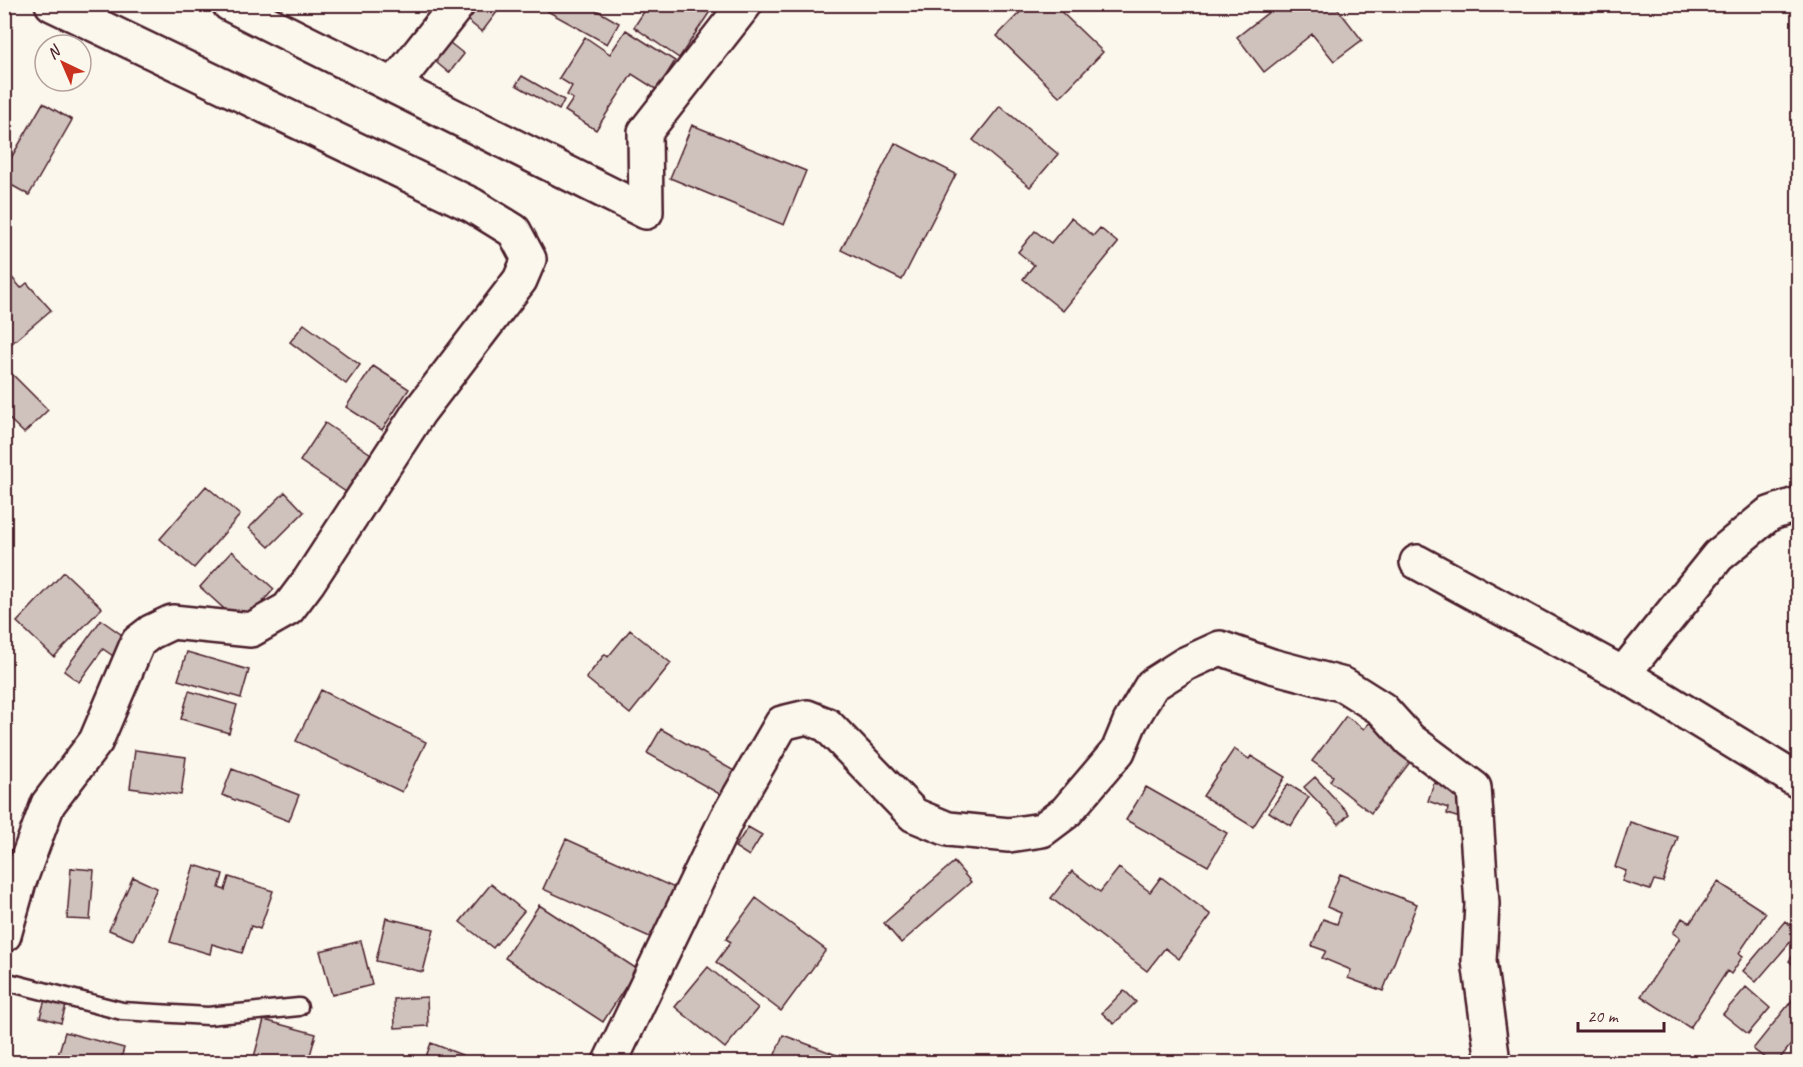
<svg xmlns="http://www.w3.org/2000/svg" width="1803" height="1067" font-family="Caveat,sans-serif">
<rect width="100%" height="100%" fill="#fbf7ec"/>
<filter id="ink" filterUnits="userSpaceOnUse"><feTurbulence type="fractalNoise" baseFrequency=".0167" numOctaves="2"/><feDisplacementMap in="SourceGraphic" scale="12" xChannelSelector="R" yChannelSelector="G"/><feConvolveMatrix kernelMatrix="1 2 1 2 8 2 1 2 1" color-interpolation-filters="sRGB"/></filter>
<g filter="url(#ink)">
<path fill="#cfc2bc" stroke="#4a1f2b" stroke-width="1.5" d="M 461,4 L 503,4 L 482,32 L 456,11 Z
M 551,4 L 586,4 L 619,23 L 607,44 L 547,11 Z
M 649,4 L 715,4 L 679,58 L 634,27 Z
M 1028,4 L 1053,4 L 1103,52 L 1060,97 L 997,36 Z
M 1279,4 L 1334,4 L 1362,40 L 1334,61 L 1312,34 L 1264,72 L 1237,37 Z
M 626,30 L 675,61 L 657,90 L 632,74 L 596,130 L 565,111 L 573,99 L 567,95 L 572,86 L 559,78 L 585,37 L 610,54 Z
M 445,39 L 464,54 L 449,73 L 431,58 Z
M 522,76 L 564,100 L 559,110 L 516,85 Z
M 43,103 L 72,120 L 29,195 L 4,181 L 4,170 Z
M 1000,106 L 1058,154 L 1030,187 L 973,140 Z
M 692,125 L 806,171 L 784,225 L 670,178 Z
M 895,143 L 956,174 L 902,280 L 841,250 Z
M 1071,218 L 1093,236 L 1100,228 L 1118,243 L 1063,311 L 1023,279 L 1034,265 L 1018,252 L 1035,231 L 1051,243 Z
M 7,272 L 21,288 L 27,283 L 51,310 L 4,350 L 4,274 Z
M 304,324 L 360,365 L 346,384 L 290,342 Z
M 4,366 L 48,410 L 24,433 L 4,414 Z
M 373,366 L 409,389 L 382,430 L 346,407 Z
M 325,423 L 371,454 L 346,492 L 300,461 Z
M 206,486 L 240,515 L 194,568 L 160,539 Z
M 285,492 L 304,512 L 269,547 L 249,528 Z
M 232,551 L 274,589 L 242,625 L 200,587 Z
M 64,572 L 102,608 L 54,657 L 17,622 Z
M 101,620 L 129,640 L 116,658 L 103,649 L 79,682 L 64,671 Z
M 630,630 L 671,663 L 630,714 L 586,678 L 605,654 L 608,657 Z
M 187,652 L 249,670 L 241,698 L 178,680 Z
M 321,690 L 426,742 L 402,792 L 296,741 Z
M 189,691 L 237,705 L 229,733 L 181,719 Z
M 1346,716 L 1364,729 L 1369,723 L 1414,757 L 1371,813 L 1330,781 L 1333,776 L 1312,761 Z
M 661,729 L 736,772 L 723,796 L 647,753 Z
M 1234,749 L 1249,759 L 1251,756 L 1285,777 L 1253,827 L 1203,796 Z
M 135,750 L 186,757 L 181,795 L 130,788 Z
M 232,769 L 299,795 L 289,821 L 222,795 Z
M 1315,777 L 1349,814 L 1339,824 L 1304,787 Z
M 1434,783 L 1471,795 L 1463,819 L 1447,814 L 1448,808 L 1428,801 Z
M 1288,784 L 1309,797 L 1291,826 L 1269,812 Z
M 1146,787 L 1227,833 L 1208,866 L 1126,820 Z
M 1630,822 L 1678,837 L 1663,882 L 1654,880 L 1650,890 L 1622,881 L 1626,871 L 1615,867 Z
M 748,827 L 762,835 L 749,856 L 735,847 Z
M 566,839 L 675,888 L 652,938 L 543,889 Z
M 954,862 L 971,882 L 901,943 L 884,923 Z
M 194,865 L 223,874 L 219,888 L 225,890 L 229,877 L 273,891 L 260,929 L 251,926 L 242,953 L 212,944 L 210,954 L 170,942 Z
M 71,868 L 94,870 L 90,920 L 67,919 Z
M 1119,868 L 1150,892 L 1161,877 L 1211,915 L 1179,959 L 1165,948 L 1147,971 L 1051,898 L 1072,871 L 1100,892 Z
M 1340,874 L 1417,904 L 1383,991 L 1348,978 L 1351,970 L 1322,958 L 1326,951 L 1312,946 L 1323,919 L 1337,924 L 1341,913 L 1327,907 Z
M 133,877 L 157,888 L 133,940 L 109,930 Z
M 1718,882 L 1766,913 L 1739,953 L 1743,956 L 1731,974 L 1727,971 L 1690,1028 L 1641,996 L 1680,938 L 1673,933 L 1682,918 L 1690,923 Z
M 491,884 L 524,911 L 493,948 L 460,922 Z
M 756,898 L 826,950 L 781,1011 L 716,962 L 731,942 L 726,939 Z
M 539,905 L 637,969 L 603,1022 L 505,958 Z
M 386,918 L 434,929 L 423,972 L 376,961 Z
M 1785,921 L 1798,933 L 1756,982 L 1743,971 Z
M 361,941 L 372,985 L 332,995 L 320,951 Z
M 1798,949 L 1798,968 L 1789,961 Z
M 708,967 L 758,1008 L 725,1048 L 675,1007 Z
M 1746,987 L 1770,1008 L 1748,1034 L 1723,1014 Z
M 1124,990 L 1136,1002 L 1114,1024 L 1102,1013 Z
M 1798,993 L 1798,1036 L 1777,1062 L 1770,1062 L 1753,1049 Z
M 46,996 L 67,1002 L 61,1023 L 40,1017 Z
M 427,997 L 428,1026 L 395,1028 L 394,999 Z
M 264,1020 L 316,1034 L 308,1062 L 276,1062 L 254,1057 Z
M 65,1032 L 124,1048 L 120,1062 L 56,1062 Z
M 783,1035 L 853,1061 L 853,1062 L 772,1062 Z
M 431,1043 L 462,1055 L 460,1062 L 424,1062 Z"/>
<g fill="none" stroke-linecap="round" stroke-linejoin="round">
<defs>
<path id="lane" d="M 4,981 L 122,1011 L 208,1016 L 299,1007"/>
<path id="street" d="M 229,4 L 646,212 L 645,132 L 745,4
M 394,85 L 458,4
M 1417,562 L 1623,674 L 1798,781
M 1623,674 L 1718,556 L 1769,514 L 1798,504
M 4,935 L 19,882 L 48,804 L 96,741 L 138,642 L 151,632 L 172,622 L 251,630 L 288,609 L 309,581 L 419,412 L 520,280 L 529,259 L 514,231 L 472,205 L 52,4
M 610,1062 L 727,818 L 782,723 L 807,717 L 827,725 L 914,815 L 948,829 L 1009,835 L 1042,830 L 1066,812 L 1118,751 L 1130,722 L 1152,685 L 1185,664 L 1220,648 L 1272,666 L 1344,685 L 1382,709 L 1410,740 L 1474,788 L 1482,904 L 1479,961 L 1493,1062"/>
</defs>
<use href="#lane" stroke="#4a1f2b" stroke-width="21"/>
<use href="#street" stroke="#4a1f2b" stroke-width="38"/>
<use href="#lane" stroke="#fbf7ec" stroke-width="16"/>
<use href="#street" stroke="#fbf7ec" stroke-width="33"/>
</g>
</g>
<rect width="1803" height="1067" fill="none" stroke="#fbf7ec" stroke-width="24"/>
<rect x="12" y="12" width="1779" height="1043" fill="none" stroke="#4a1f2b" stroke-width="2" filter="url(#ink)"/>
<g transform="translate(63 63) rotate(316)"><circle r="28" fill="#fbf7ec" stroke="#b4a19f" stroke-width="1.5"/>
<path d="M0-4.5L10 22L0 15L-10 22Z" fill="#c8321e"/>
<text y="-9" font-size="16" font-weight="bold" text-anchor="middle" fill="#4a1f2b">N</text>
</g>
<path d="M1578 1022v9h86v-9" fill="none" stroke="#4a1f2b" stroke-width="3"/>
<text x="1587" y="1022" font-size="18" fill="#4a1f2b" stroke="#fbf7ec" stroke-width="4.5" paint-order="stroke">20 m</text>
</svg>
